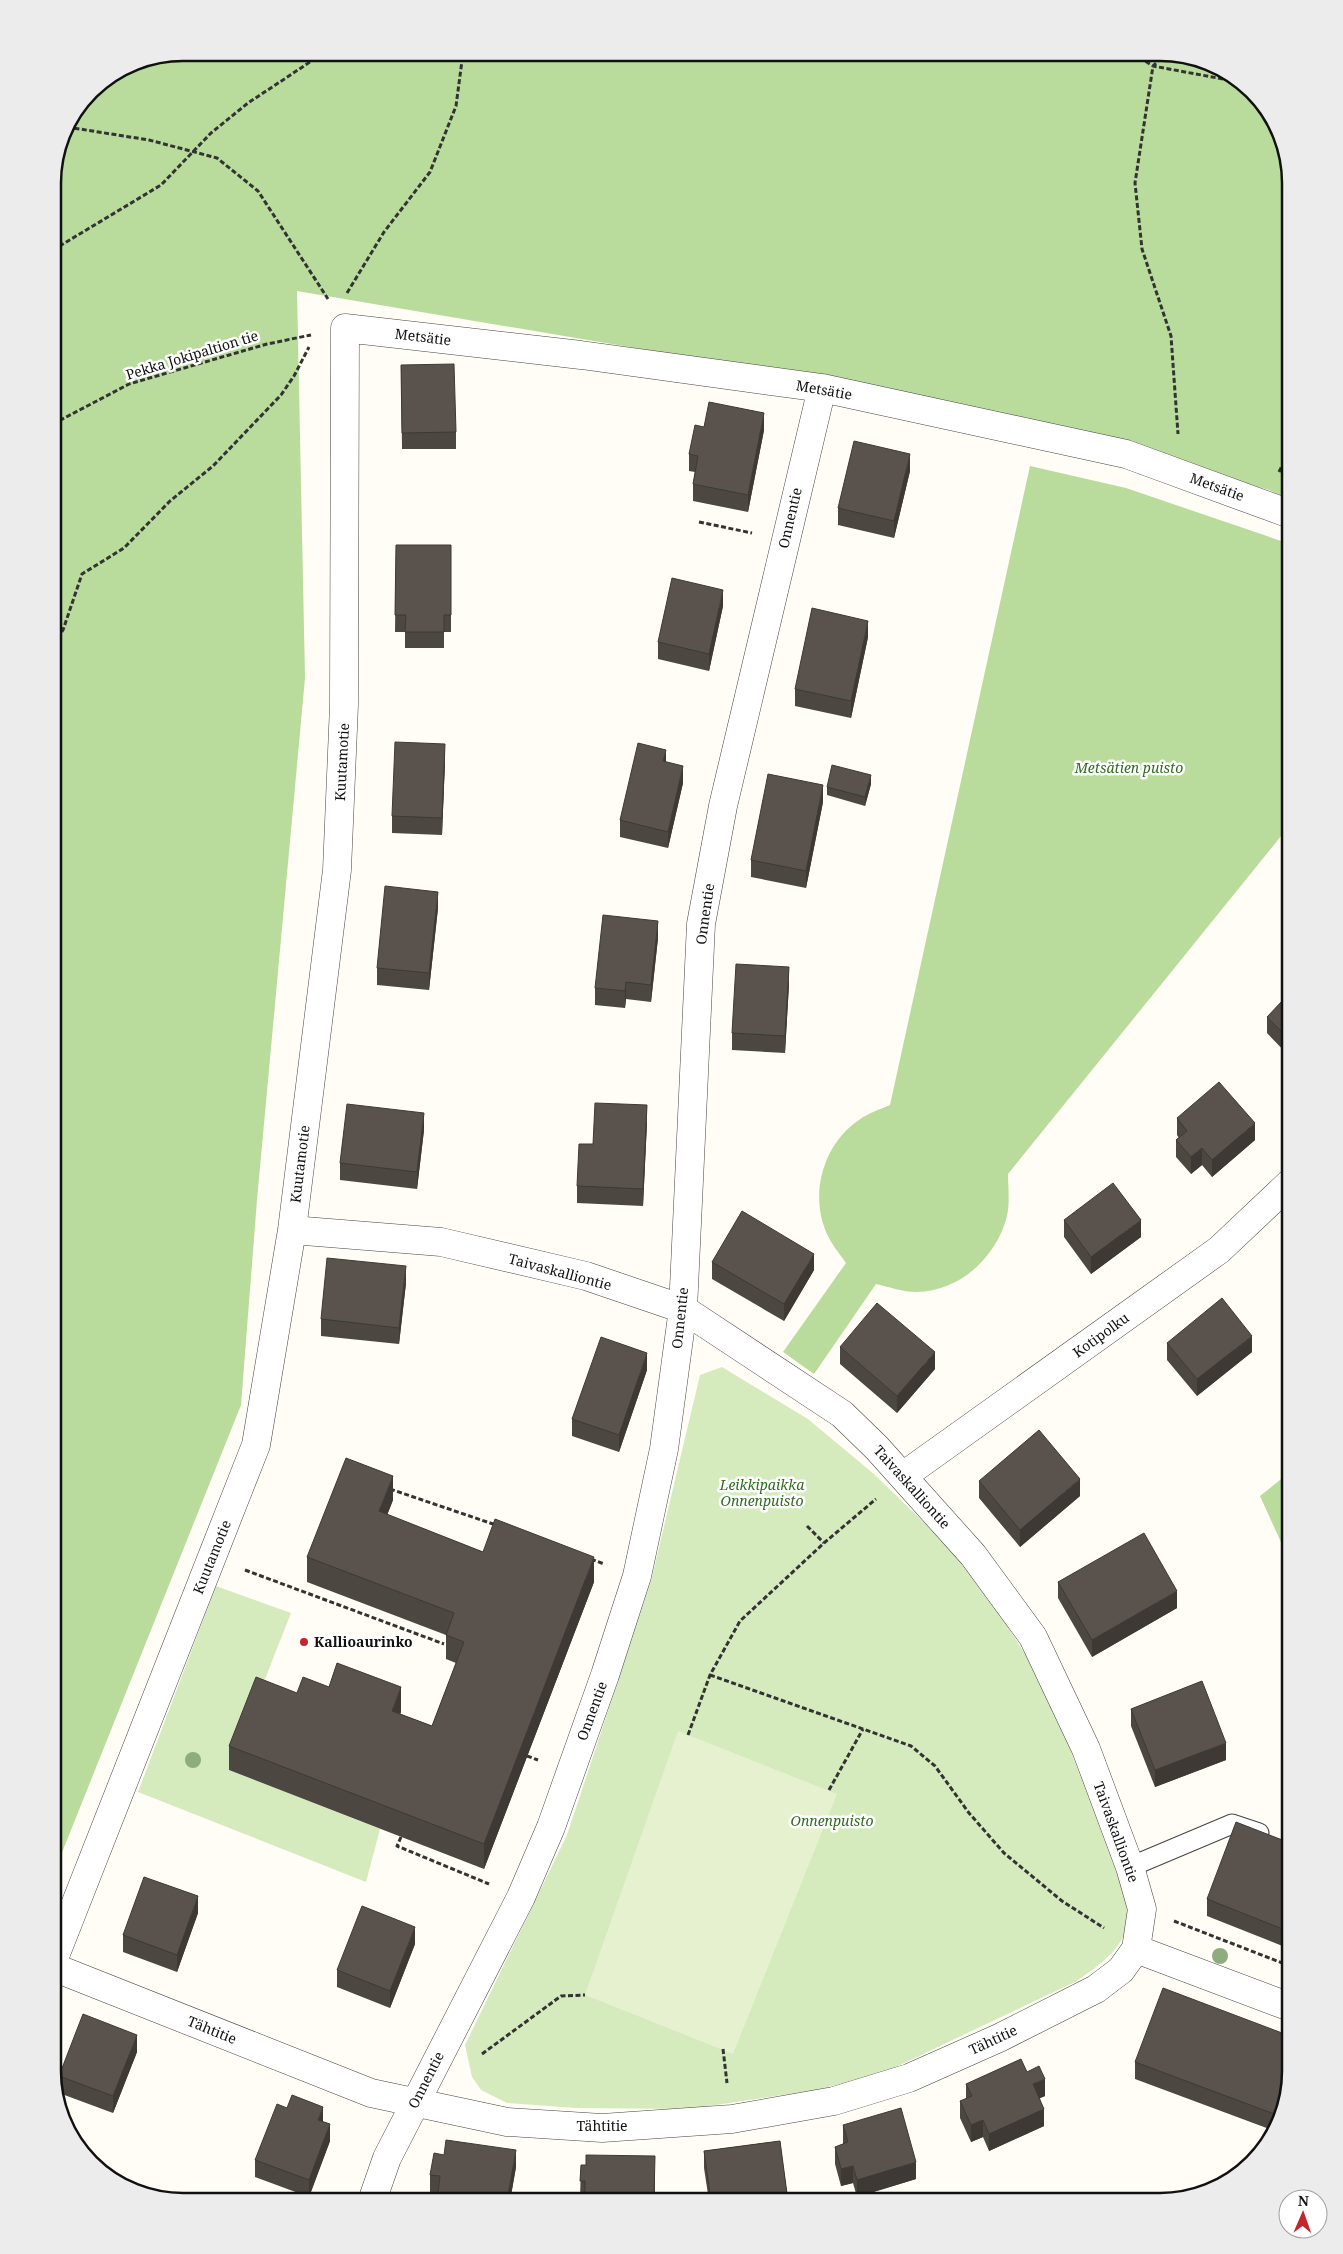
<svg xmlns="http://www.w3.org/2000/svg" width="1343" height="2254" font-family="'Noto Serif',serif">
<rect width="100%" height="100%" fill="#fffdf5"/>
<path fill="#d5ebbd" d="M 722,1367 L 808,1419 L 875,1475 L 939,1537 L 987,1595 L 1027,1657 L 1063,1730 L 1122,1886 C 1125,1899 1130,1916 1126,1929 C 1119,1953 1094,1969 1075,1982 L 883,2073 L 816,2090 L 689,2109 L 575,2108 L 507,2103 L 481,2090 L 472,2077 L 465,2045 L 567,1835 L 651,1581 L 700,1375 Z
M 216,1586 L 291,1613 L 229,1770 L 380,1829 L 366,1882 L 138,1792 Z"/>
<path fill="#b9dc9c" d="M 183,53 L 1169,53 L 1233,75 L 1277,126 L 1290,183 L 1290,500 L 1269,490 L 1165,460 L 801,376 L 297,291 L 305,678 L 257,1200 L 241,1405 L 53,1875 L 53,175 L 63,133 L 91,91 L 134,62 Z
M 1030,466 L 1126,488 L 1290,544 L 1290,825 L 1008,1174 C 1008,1187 1010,1202 1007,1216 C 997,1256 961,1291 917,1292 C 903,1292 889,1287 876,1284 L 814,1374 L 783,1352 L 846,1263 C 839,1253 832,1245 827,1234 C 809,1195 823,1144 859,1120 C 868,1113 879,1110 890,1105 Z
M 1290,1472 L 1290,1562 L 1260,1496 Z"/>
<path fill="#e6f2cf" d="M 678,1731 L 837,1794 L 733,2054 L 585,1995 Z"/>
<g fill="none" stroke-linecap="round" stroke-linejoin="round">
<defs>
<path id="lane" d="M 1130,1867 L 1232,1824 L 1259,1833"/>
<path id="street" d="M 903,1476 L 1219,1250 L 1290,1183
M 1136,1949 L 1290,2007
M 53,1961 L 256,1445 L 292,1230 L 337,870 L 344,705 L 345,328 L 581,355 L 822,388 L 1126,454 L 1290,514
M 53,1967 L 371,2093 L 507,2122 L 602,2128 L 732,2119 L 834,2101 L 909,2078 L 999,2038 L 1096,1989 L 1121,1970 L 1136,1949 L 1142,1909 L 1130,1867 L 1086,1749 L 1033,1637 L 973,1555 L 877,1448 L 842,1414 L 683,1309 L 586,1276 L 441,1242 L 292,1230
M 372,2201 L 387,2158 L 521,1897 L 551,1827 L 605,1675 L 637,1576 L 664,1449 L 683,1309 L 701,924 L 723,806 L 822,388"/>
</defs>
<use href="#lane" stroke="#444" stroke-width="21"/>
<use href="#street" stroke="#444" stroke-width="29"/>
<path stroke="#333" stroke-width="3" stroke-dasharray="5 2.5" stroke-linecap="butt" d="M 1133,53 L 1153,66 L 1239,82
M 1167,53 L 1153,66 L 1135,183 L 1142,249 L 1171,336 L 1178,434
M 67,127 L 149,140 L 217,158 L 258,191 L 328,299
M 53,250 L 161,185 L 211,133 L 248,103 L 310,62 L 328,53
M 347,293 L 384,232 L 430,172 L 456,106 L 463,53
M 53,424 L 129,384 L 267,344 L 311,335
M 1279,472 L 1290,450
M 699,522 L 752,533
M 53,632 L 63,630
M 53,644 L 63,630 L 82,574 L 124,548 L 170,501 L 213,466 L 281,395 L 294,376 L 309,347
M 390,1489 L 496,1525
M 807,1526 L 824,1543
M 591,1559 L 604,1564
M 245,1570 L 444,1644
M 710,1675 L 911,1746 L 935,1766 L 969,1813 L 1004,1853 L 1062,1901 L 1104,1928
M 688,1735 L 710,1675 L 740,1621 L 824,1543 L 876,1499
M 527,1756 L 538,1760
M 829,1790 L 863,1729
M 401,1837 L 397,1846 L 489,1884
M 1174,1921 L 1290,1966
M 723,2049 L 727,2083
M 482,2054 L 561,1996 L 585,1995"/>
<use href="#lane" stroke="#fff" stroke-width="19"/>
<use href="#street" stroke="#fff" stroke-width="28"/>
</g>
<g fill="#8dad7f">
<circle cx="193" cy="1760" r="8"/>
<circle cx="1220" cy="1956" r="8"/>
</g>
<path fill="#4d4742" d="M 401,365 L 456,432 L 456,449 L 402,449 Z
M 704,427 L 764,430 L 748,512 L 693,501 L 693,484 L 695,472 L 689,471 L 689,454 Z
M 910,471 L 894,538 L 838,525 L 838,508 Z
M 396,545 L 451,545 L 451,632 L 444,632 L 444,648 L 405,648 L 405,632 L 395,632 Z
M 723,606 L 709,671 L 658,659 L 658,642 Z
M 868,637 L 851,718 L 795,706 L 795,689 Z
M 445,761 L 442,835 L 392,833 L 392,816 Z
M 666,762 L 683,783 L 668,848 L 620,837 L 620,820 Z
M 871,784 L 865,806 L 827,795 L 827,787 Z
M 823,802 L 806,888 L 751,877 L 751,860 Z
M 438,908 L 429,990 L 377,985 L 377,968 Z
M 658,938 L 651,1002 L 626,999 L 625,1008 L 595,1005 L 595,988 Z
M 789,984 L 785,1053 L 732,1050 L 732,1033 Z
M 1290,1000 L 1290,1057 L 1267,1033 L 1267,1017 L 1287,1004 Z
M 1177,1118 L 1255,1140 L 1212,1177 L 1202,1165 L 1191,1174 L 1176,1157 L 1176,1140 L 1179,1138 L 1177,1135 Z
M 647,1122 L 643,1206 L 577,1203 L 577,1186 L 593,1144 Z
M 424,1130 L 417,1189 L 340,1180 L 340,1163 Z
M 1064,1220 L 1141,1237 L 1091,1274 L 1064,1237 Z
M 712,1262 L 814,1270 L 784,1321 L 712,1279 Z
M 406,1283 L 399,1344 L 321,1336 L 321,1319 Z
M 1167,1343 L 1252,1352 L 1197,1396 L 1167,1360 Z
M 840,1347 L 935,1369 L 897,1413 L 840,1364 Z
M 647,1370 L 619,1452 L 572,1436 L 572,1419 Z
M 979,1481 L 1080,1496 L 1020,1547 L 979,1498 Z
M 393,1500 L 387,1515 L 483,1552 L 594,1582 L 484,1869 L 229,1770 L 229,1746 L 297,1693 L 329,1687 L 401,1712 L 400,1714 L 432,1726 L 456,1663 L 446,1659 L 446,1635 L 307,1582 L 307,1557 Z
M 1058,1582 L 1177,1608 L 1092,1657 L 1058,1598 Z
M 1131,1709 L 1226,1760 L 1155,1787 L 1131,1726 Z
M 1290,1843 L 1290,1949 L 1207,1916 L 1207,1899 Z
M 198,1913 L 177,1972 L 123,1952 L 123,1935 Z
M 415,1944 L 390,2008 L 337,1987 L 337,1970 Z
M 137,2052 L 113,2113 L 59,2093 L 59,2076 Z
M 1135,2062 L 1290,2071 L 1272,2130 L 1135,2079 Z
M 1027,2072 L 1045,2096 L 1040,2098 L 1044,2126 L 989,2151 L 983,2137 L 971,2142 L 960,2118 L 960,2101 L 966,2099 L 966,2084 Z
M 323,2122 L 330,2141 L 309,2197 L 255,2177 L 255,2160 Z
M 843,2125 L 916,2179 L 857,2197 L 853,2183 L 841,2186 L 835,2164 L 835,2147 L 843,2144 Z
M 780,2141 L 788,2201 L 709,2201 L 704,2168 L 704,2151 Z
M 581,2165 L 655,2173 L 655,2201 L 585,2201 L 585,2198 L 580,2198 Z
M 516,2167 L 510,2201 L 438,2201 L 438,2193 L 430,2192 L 430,2175 Z"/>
<path fill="#3f3936" d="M 764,413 L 764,430 L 748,512 L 748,495 Z
M 910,454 L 910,471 L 894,538 L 894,521 Z
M 723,590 L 723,606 L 709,671 L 709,654 Z
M 868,621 L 868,637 L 851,718 L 851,701 Z
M 445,744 L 445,761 L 442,835 L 442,818 Z
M 666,750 L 666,767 L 663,761 Z
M 683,766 L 683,783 L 668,848 L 668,832 Z
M 871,775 L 871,784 L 865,806 L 865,797 Z
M 823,785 L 823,802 L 806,888 L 806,871 Z
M 438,892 L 438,908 L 429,990 L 429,973 Z
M 658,921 L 658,938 L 651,1002 L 651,985 Z
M 789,967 L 789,984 L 785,1053 L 785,1036 Z
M 626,982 L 626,999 L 625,1008 L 625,991 Z
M 647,1105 L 647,1122 L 643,1206 L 643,1189 Z
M 424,1113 L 424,1130 L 417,1189 L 417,1172 Z
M 1255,1123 L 1255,1140 L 1212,1177 L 1212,1160 Z
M 1202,1148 L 1202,1165 L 1191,1174 L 1191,1157 Z
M 1141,1220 L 1141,1237 L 1091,1274 L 1091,1257 Z
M 814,1254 L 814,1270 L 784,1321 L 784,1304 Z
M 406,1266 L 406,1283 L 399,1344 L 399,1328 Z
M 1252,1336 L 1252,1352 L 1197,1396 L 1197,1379 Z
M 935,1352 L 935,1369 L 897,1413 L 897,1396 Z
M 647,1353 L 647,1370 L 619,1452 L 619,1435 Z
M 393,1476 L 393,1500 L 379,1536 L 379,1511 Z
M 1080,1479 L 1080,1496 L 1020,1547 L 1020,1530 Z
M 594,1557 L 594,1582 L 484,1869 L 484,1844 Z
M 1177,1591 L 1177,1608 L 1092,1657 L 1092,1640 Z
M 401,1687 L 401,1712 L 392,1735 L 392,1711 Z
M 1226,1743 L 1226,1760 L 1155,1787 L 1155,1770 Z
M 198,1896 L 198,1913 L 177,1972 L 177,1955 Z
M 415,1927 L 415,1944 L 390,2008 L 390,1991 Z
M 137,2035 L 137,2052 L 113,2113 L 113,2096 Z
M 1045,2079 L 1045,2096 L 1033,2101 L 1033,2084 Z
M 323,2107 L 323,2124 L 318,2120 Z
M 1044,2109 L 1044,2126 L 989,2151 L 989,2134 Z
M 983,2120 L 983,2137 L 971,2142 L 971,2125 Z
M 330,2124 L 330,2141 L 309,2197 L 309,2180 Z
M 516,2150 L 516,2167 L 510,2201 L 507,2201 Z
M 916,2162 L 916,2179 L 857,2197 L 857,2180 Z
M 853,2166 L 853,2183 L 841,2186 L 841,2169 Z"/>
<path fill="#5a524d" stroke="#3f3936" d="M 454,364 L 456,432 L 402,433 L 401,365 Z
M 709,402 L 764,413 L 748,495 L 693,484 L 698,456 L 689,454 L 695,425 L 704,427 Z
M 854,441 L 910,454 L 894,521 L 838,508 Z
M 396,545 L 451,545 L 451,615 L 444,615 L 444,632 L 405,632 L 406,615 L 395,615 Z
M 672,578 L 723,590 L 709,654 L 658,642 Z
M 812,608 L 868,621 L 851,701 L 795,689 Z
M 395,742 L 445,744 L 442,818 L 392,816 Z
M 638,743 L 666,750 L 663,761 L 683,766 L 668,832 L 620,820 Z
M 832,765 L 871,775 L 865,797 L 827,787 Z
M 768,774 L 823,785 L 806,871 L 751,860 Z
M 385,886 L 438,892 L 429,973 L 377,968 Z
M 603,915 L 658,921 L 651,985 L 626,982 L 625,991 L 595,988 Z
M 736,964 L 789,967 L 785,1036 L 732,1033 Z
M 1283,1000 L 1287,1004 L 1290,1000 L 1290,1040 L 1267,1017 Z
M 1219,1082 L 1255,1123 L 1212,1160 L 1202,1148 L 1191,1157 L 1176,1140 L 1187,1131 L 1177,1118 Z
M 595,1103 L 647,1105 L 643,1189 L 577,1186 L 579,1144 L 593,1144 Z
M 347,1104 L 424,1113 L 417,1172 L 340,1163 Z
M 1113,1183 L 1141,1220 L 1091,1257 L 1064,1220 Z
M 742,1211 L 814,1254 L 784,1304 L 712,1262 Z
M 327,1258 L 406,1266 L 399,1328 L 321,1319 Z
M 1222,1298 L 1252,1336 L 1197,1379 L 1167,1343 Z
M 877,1303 L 935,1352 L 897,1396 L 840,1347 Z
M 601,1337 L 647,1353 L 619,1435 L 572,1419 Z
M 1039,1430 L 1080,1479 L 1020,1530 L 979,1481 Z
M 346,1458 L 393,1476 L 379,1511 L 483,1552 L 495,1519 L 594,1557 L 484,1844 L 229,1746 L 256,1677 L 297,1693 L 303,1677 L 329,1687 L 337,1663 L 401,1687 L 392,1711 L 432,1726 L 464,1642 L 446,1635 L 454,1613 L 307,1557 Z
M 1144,1533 L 1177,1591 L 1092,1640 L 1058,1582 Z
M 1202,1681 L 1226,1743 L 1155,1770 L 1131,1709 Z
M 1236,1822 L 1290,1843 L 1290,1932 L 1207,1899 Z
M 144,1877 L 198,1896 L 177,1955 L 123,1935 Z
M 362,1906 L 415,1927 L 390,1991 L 337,1970 Z
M 1163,1988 L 1290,2036 L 1290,2071 L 1277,2115 L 1135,2062 Z
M 83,2014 L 137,2035 L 113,2096 L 59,2076 Z
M 1021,2059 L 1027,2072 L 1039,2066 L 1045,2079 L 1033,2084 L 1044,2109 L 989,2134 L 983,2120 L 971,2125 L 960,2101 L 972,2096 L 966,2084 Z
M 292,2095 L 323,2107 L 318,2120 L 330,2124 L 309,2180 L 255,2160 L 277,2104 L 287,2108 Z
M 901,2108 L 916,2162 L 857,2180 L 853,2166 L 841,2169 L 835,2147 L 848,2142 L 843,2125 Z
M 446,2140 L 516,2150 L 507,2201 L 489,2201 L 438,2193 L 440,2176 L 430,2175 L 434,2153 L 444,2155 Z
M 780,2141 L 788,2201 L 711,2201 L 704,2151 Z
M 586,2155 L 655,2156 L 654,2196 L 644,2195 L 644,2201 L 585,2201 L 585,2181 L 580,2181 L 581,2165 L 586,2165 Z"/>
<circle fill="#c4262e" stroke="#fff" stroke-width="2" cx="304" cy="1642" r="5"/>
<g text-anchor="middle" stroke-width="5" stroke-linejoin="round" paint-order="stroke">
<g font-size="14" fill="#111" stroke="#fff">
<text transform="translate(423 337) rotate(7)" y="5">Metsätie</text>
<text transform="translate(192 355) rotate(-17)" y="5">Pekka Jokipaltion tie</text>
<text transform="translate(824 390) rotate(10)" y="5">Metsätie</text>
<text transform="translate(1217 487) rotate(20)" y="5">Metsätie</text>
<text transform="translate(790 518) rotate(-77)" y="5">Onnentie</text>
<text transform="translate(342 762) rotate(-87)" y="5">Kuutamotie</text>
<text transform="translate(705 914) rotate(-82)" y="5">Onnentie</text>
<text transform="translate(300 1164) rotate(-83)" y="5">Kuutamotie</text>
<text transform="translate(560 1272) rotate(15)" y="5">Taivaskalliontie</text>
<text transform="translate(680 1318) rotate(-84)" y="5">Onnentie</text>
<text transform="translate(1101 1335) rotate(-36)" y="5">Kotipolku</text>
<text transform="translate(912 1487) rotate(48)" y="5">Taivaskalliontie</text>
<text transform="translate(212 1557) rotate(-68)" y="5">Kuutamotie</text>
<text transform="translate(592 1711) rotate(-70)" y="5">Onnentie</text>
<text transform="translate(1116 1832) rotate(70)" y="5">Taivaskalliontie</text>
<text transform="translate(212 2030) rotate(22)" y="5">Tähtitie</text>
<text transform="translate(993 2040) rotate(-25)" y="5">Tähtitie</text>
<text transform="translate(426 2080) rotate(-63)" y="5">Onnentie</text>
<text x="602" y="2131">Tähtitie</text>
</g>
<g font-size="14" font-style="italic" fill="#2f6b1f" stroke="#fff">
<text x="1129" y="773">Metsätien puisto</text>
<text x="762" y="1490">Leikkipaikka<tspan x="762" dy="16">Onnenpuisto</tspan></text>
<text x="832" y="1826">Onnenpuisto</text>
</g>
<g font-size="14" font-weight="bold" fill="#111" stroke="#fff" text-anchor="start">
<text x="314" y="1647">Kallioaurinko</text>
</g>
</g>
<path d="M0 0H1343V2254H0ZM183 61H1160A122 122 0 0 1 1282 183V2071A122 122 0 0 1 1160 2193H183A122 122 0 0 1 61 2071V183A122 122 0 0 1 183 61Z" fill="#ececec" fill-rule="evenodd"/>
<path fill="none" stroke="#111" stroke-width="2.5" d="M183 61H1160A122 122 0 0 1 1282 183V2071A122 122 0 0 1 1160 2193H183A122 122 0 0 1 61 2071V183A122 122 0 0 1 183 61Z"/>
<g transform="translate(1303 2214) rotate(2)"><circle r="24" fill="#ffffff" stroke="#a0a0a0"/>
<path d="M0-4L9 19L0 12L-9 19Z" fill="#c4262e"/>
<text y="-8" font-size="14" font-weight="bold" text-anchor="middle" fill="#111111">N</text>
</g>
</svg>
